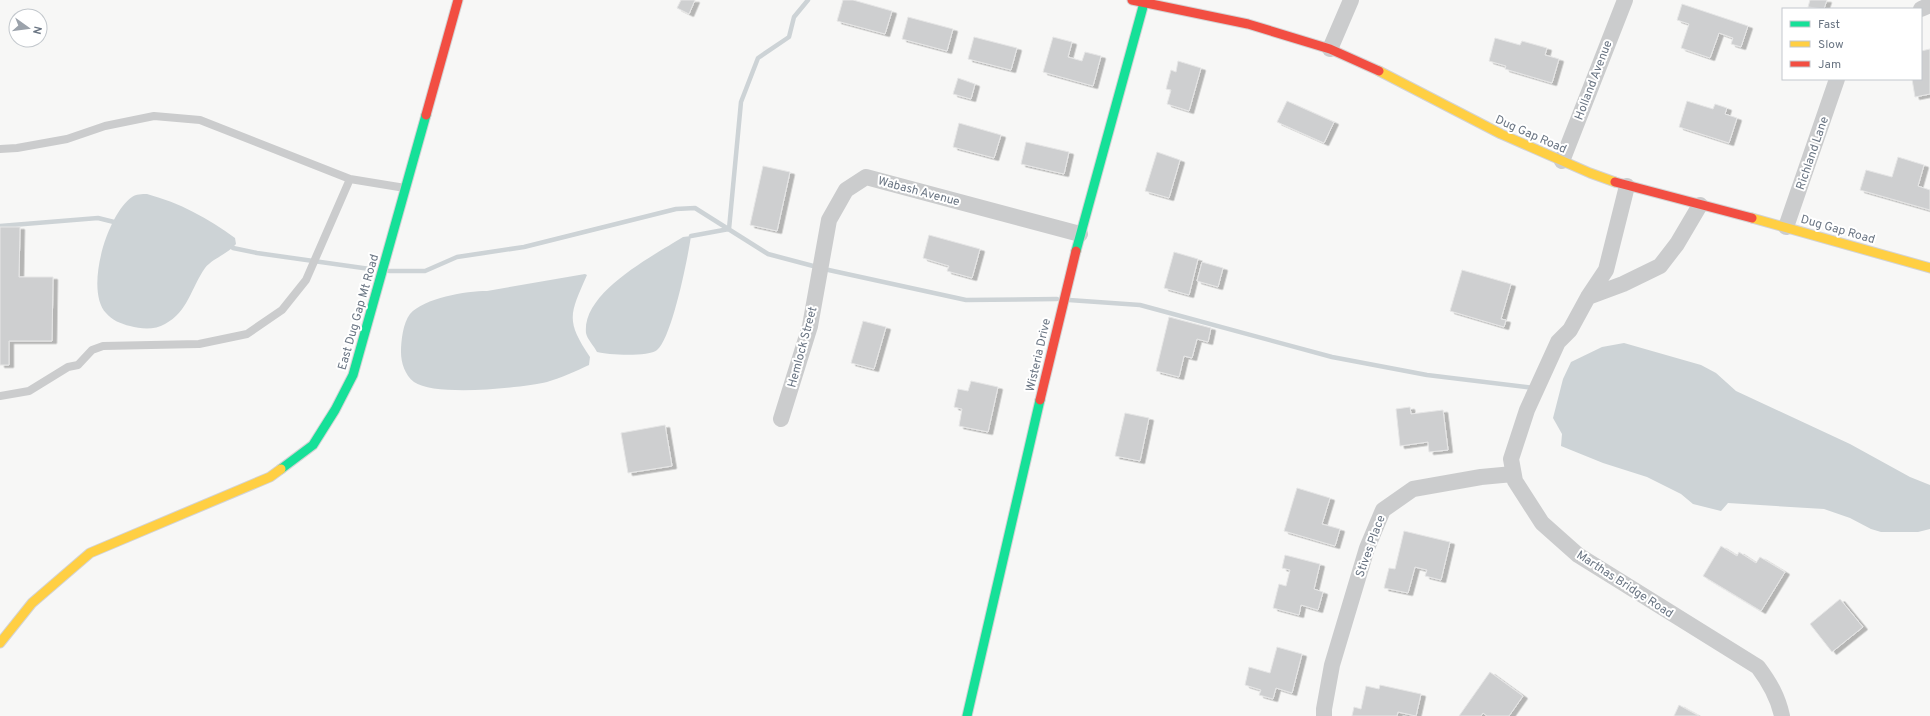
<svg xmlns="http://www.w3.org/2000/svg" width="1930" height="716" font-family="Overpass,sans-serif">
<defs>
<filter id="shadow"><feDropShadow dx="4.5" dy="2.5" stdDeviation="0" flood-color="#0004"/></filter>
</defs>
<rect width="100%" height="100%" fill="#f7f7f6"/>
<path fill="#cdd3d6" d="M 147,194 C 180,203 208,218 235,238 L 236,244 C 228,254 213,258 205,268 C 191,288 188,312 165,324 C 155,330 141,329 130,326 C 121,324 112,320 106,313 C 84,289 108,213 132,197 C 136,194 142,194 147,194 Z
M 691,236 C 688,257 672,338 657,350 C 649,357 608,355 597,352 C 594,346 587,339 586,333 C 582,292 653,256 683,237 Z
M 585,274 L 587,275 C 570,314 565,320 590,357 L 589,365 C 576,371 561,378 547,382 C 521,388 435,397 414,382 C 405,375 401,363 401,352 C 401,341 403,323 410,314 C 424,298 466,291 487,291 Z
M 1624,343 L 1701,365 L 1716,373 L 1736,391 L 1850,444 L 1910,477 L 1930,485 L 1930,529 L 1918,532 L 1881,532 L 1871,529 L 1850,518 L 1824,509 L 1728,503 L 1721,511 L 1693,504 L 1681,494 L 1647,477 L 1603,463 L 1561,446 L 1562,434 L 1553,418 L 1563,379 L 1571,362 L 1602,347 Z"/>
<g fill="none" stroke-linecap="round" stroke-linejoin="round">
<path stroke="#cdd3d6" stroke-width="4.5" d="M 0,226 L 98,218 L 114,222
M 729,229 L 741,102 L 758,58 L 789,37 L 794,17 L 808,0
M 691,236 L 729,229
M 233,248 L 257,253 L 370,269
M 824,269 L 966,300 L 1057,299
M 389,271 L 425,271 L 457,257 L 524,247 L 676,209 L 695,208 L 768,254 L 817,267
M 1069,300 L 1140,305 L 1332,357 L 1427,375 L 1534,388"/>
</g>
<path fill="#cecfd0" stroke="#e6e6e6" filter="url(#shadow)" d="M 681,0 L 695,0 L 689,14 L 677,8 Z
M 843,0 L 853,0 L 892,11 L 885,34 L 837,21 Z
M 1810,0 L 1827,0 L 1824,9 L 1808,7 Z
M 1682,4 L 1748,26 L 1741,47 L 1731,44 L 1733,38 L 1719,33 L 1710,58 L 1681,48 L 1689,24 L 1677,20 Z
M 908,17 L 953,29 L 947,51 L 902,39 Z
M 974,37 L 1017,48 L 1011,70 L 968,59 Z
M 1053,37 L 1072,42 L 1068,57 L 1082,61 L 1085,52 L 1101,56 L 1093,86 L 1043,72 Z
M 1495,38 L 1520,45 L 1522,41 L 1547,48 L 1545,55 L 1559,59 L 1552,83 L 1505,69 L 1506,66 L 1489,61 Z
M 1930,49 L 1930,94 L 1915,97 L 1912,79 L 1921,79 L 1921,51 Z
M 1178,61 L 1201,68 L 1189,111 L 1167,104 L 1171,90 L 1166,89 L 1171,70 L 1176,72 Z
M 958,78 L 975,84 L 971,99 L 953,94 Z
M 1287,101 L 1334,122 L 1324,143 L 1277,122 Z
M 1687,101 L 1713,109 L 1715,104 L 1727,108 L 1725,114 L 1737,118 L 1729,143 L 1679,127 Z
M 959,123 L 1001,135 L 994,158 L 953,147 Z
M 1026,142 L 1069,152 L 1064,174 L 1021,164 Z
M 1157,152 L 1180,160 L 1169,198 L 1145,191 Z
M 1898,157 L 1924,165 L 1918,186 L 1930,190 L 1930,210 L 1860,190 L 1866,170 L 1892,177 Z
M 763,166 L 790,172 L 777,231 L 750,225 Z
M 0,227 L 20,227 L 19,277 L 53,277 L 52,341 L 9,341 L 9,365 L 0,365 Z
M 929,235 L 980,249 L 972,278 L 947,271 L 949,266 L 923,258 Z
M 1174,252 L 1198,259 L 1189,295 L 1164,288 Z
M 1202,262 L 1223,268 L 1218,287 L 1197,281 Z
M 1462,270 L 1511,284 L 1501,319 L 1506,320 L 1504,327 L 1450,311 Z
M 1169,317 L 1211,328 L 1208,342 L 1197,339 L 1192,358 L 1184,356 L 1179,377 L 1156,371 Z
M 863,321 L 886,327 L 874,369 L 851,363 Z
M 971,381 L 998,387 L 988,432 L 959,426 L 962,409 L 954,407 L 958,389 L 968,391 Z
M 1410,407 L 1411,414 L 1443,410 L 1448,450 L 1429,452 L 1428,442 L 1400,446 L 1396,409 Z
M 1125,413 L 1149,418 L 1140,461 L 1115,456 Z
M 665,425 L 672,466 L 628,473 L 621,433 Z
M 1297,488 L 1330,498 L 1322,524 L 1340,529 L 1335,546 L 1284,531 Z
M 1404,531 L 1450,542 L 1441,580 L 1425,576 L 1427,570 L 1415,567 L 1408,593 L 1384,588 L 1389,568 L 1395,569 Z
M 1721,546 L 1737,556 L 1739,552 L 1756,563 L 1760,557 L 1785,572 L 1761,611 L 1703,576 Z
M 1285,555 L 1320,564 L 1314,589 L 1323,592 L 1318,610 L 1301,605 L 1299,615 L 1273,608 L 1279,584 L 1286,586 L 1290,570 L 1282,568 Z
M 1840,599 L 1863,627 L 1832,652 L 1810,624 Z
M 1277,647 L 1302,654 L 1292,693 L 1276,688 L 1273,699 L 1259,695 L 1261,690 L 1245,685 L 1249,667 L 1270,673 Z
M 1490,672 L 1523,696 L 1509,716 L 1487,716 L 1483,713 L 1481,716 L 1459,716 Z
M 1380,685 L 1421,694 L 1416,716 L 1398,712 L 1397,716 L 1352,716 L 1354,707 L 1361,709 L 1366,686 L 1379,689 Z
M 1679,705 L 1699,716 L 1674,716 Z"/>
<g fill="none" stroke-linecap="round" stroke-linejoin="round">
<defs>
<path id="fast" d="M 1076,251 L 1144,3
M 281,469 L 313,445 L 335,410 L 353,375 L 426,115
M 967,716 L 1040,400"/>
<path id="slow" d="M 1379,71 L 1501,134 L 1590,173 L 1615,182
M 1752,218 L 1930,268
M 0,643 L 32,603 L 90,553 L 270,477 L 281,469"/>
<path id="jam" d="M 1132,0 L 1248,24 L 1330,49 L 1379,71
M 426,115 L 458,0
M 1615,182 L 1752,218
M 1040,400 L 1076,251"/>
</defs>
<use href="#fast" stroke="#d3d3d4" stroke-width="11"/>
<use href="#slow" stroke="#d3d3d4" stroke-width="11"/>
<use href="#jam" stroke="#d3d3d4" stroke-width="11"/>
<path stroke="#cbcccd" stroke-width="8" d="M 0,149 L 17,148 L 67,139 L 105,126 L 154,116 L 200,120 L 350,179 L 405,188
M 0,396 L 29,391 L 68,367 L 78,365 L 92,350 L 103,346 L 199,344 L 247,334 L 282,310 L 306,280 L 350,179"/>
<path stroke="#cbcccd" stroke-width="16" d="M 1921,9 L 1930,5
M 1330,49 L 1351,0
M 1562,161 L 1625,0
M 1627,186 L 1606,270 L 1588,297 L 1570,330 L 1558,342 L 1527,410 L 1511,459 L 1515,481 L 1542,523 L 1578,555 L 1758,667 C 1770,683 1778,697 1782,716
M 1786,227 L 1837,79
M 1588,297 L 1623,284 L 1660,266 L 1677,244 L 1700,205
M 781,419 L 810,326 L 829,220 L 846,190 L 866,177 L 1080,234
M 1324,716 L 1324,709 L 1332,665 L 1367,548 L 1383,510 L 1413,489 L 1481,477 L 1513,474"/>
<use href="#fast" stroke="#16e098" stroke-width="9"/>
<use href="#slow" stroke="#ffcf43" stroke-width="9"/>
<use href="#jam" stroke="#f24e42" stroke-width="9"/>
</g>
<g text-anchor="middle" stroke-width="4" stroke-linejoin="round" paint-order="stroke">
<g font-size="12" fill="#6a7583" stroke="#fff">
<text transform="translate(1593 80) rotate(-69)" y="4">Holland Avenue</text>
<text transform="translate(1531 134) rotate(24)" y="4">Dug Gap Road</text>
<text transform="translate(1812 153) rotate(-71)" y="4">Richland Lane</text>
<text transform="translate(919 191) rotate(15)" y="4">Wabash Avenue</text>
<text transform="translate(1838 229) rotate(16)" y="4">Dug Gap Road</text>
<text transform="translate(358 312) rotate(-74)" y="4">East Dug Gap Mt Road</text>
<text transform="translate(802 347) rotate(-75)" y="4">Hemlock Street</text>
<text transform="translate(1038 355) rotate(-77)" y="4">Wisteria Drive</text>
<text transform="translate(1370 546) rotate(-70)" y="4">Stives Place</text>
<text transform="translate(1625 584) rotate(33)" y="4">Marthas Bridge Road</text>
</g>
</g>
<rect x="1782" y="8" width="140" height="72" fill="#ffffff" stroke="#c3c8cd"/>
<rect x="1790" y="21" width="20" height="6" fill="#16e098" stroke="#c3c8cd"/>
<text x="1818" y="28" font-size="12" fill="#6a7583">Fast</text>
<rect x="1790" y="41" width="20" height="6" fill="#ffcf43" stroke="#c3c8cd"/>
<text x="1818" y="48" font-size="12" fill="#6a7583">Slow</text>
<rect x="1790" y="61" width="20" height="6" fill="#f24e42" stroke="#c3c8cd"/>
<text x="1818" y="68" font-size="12" fill="#6a7583">Jam</text>
<g transform="translate(28 28) rotate(104)"><circle r="19" fill="#ffffff" stroke="#c3c8cd"/>
<path d="M0-3L7 15L0 10L-7 15Z" fill="#9ba2ab"/>
<text y="-6" font-size="11" font-weight="bold" text-anchor="middle" fill="#6a7583">N</text>
</g>
</svg>
